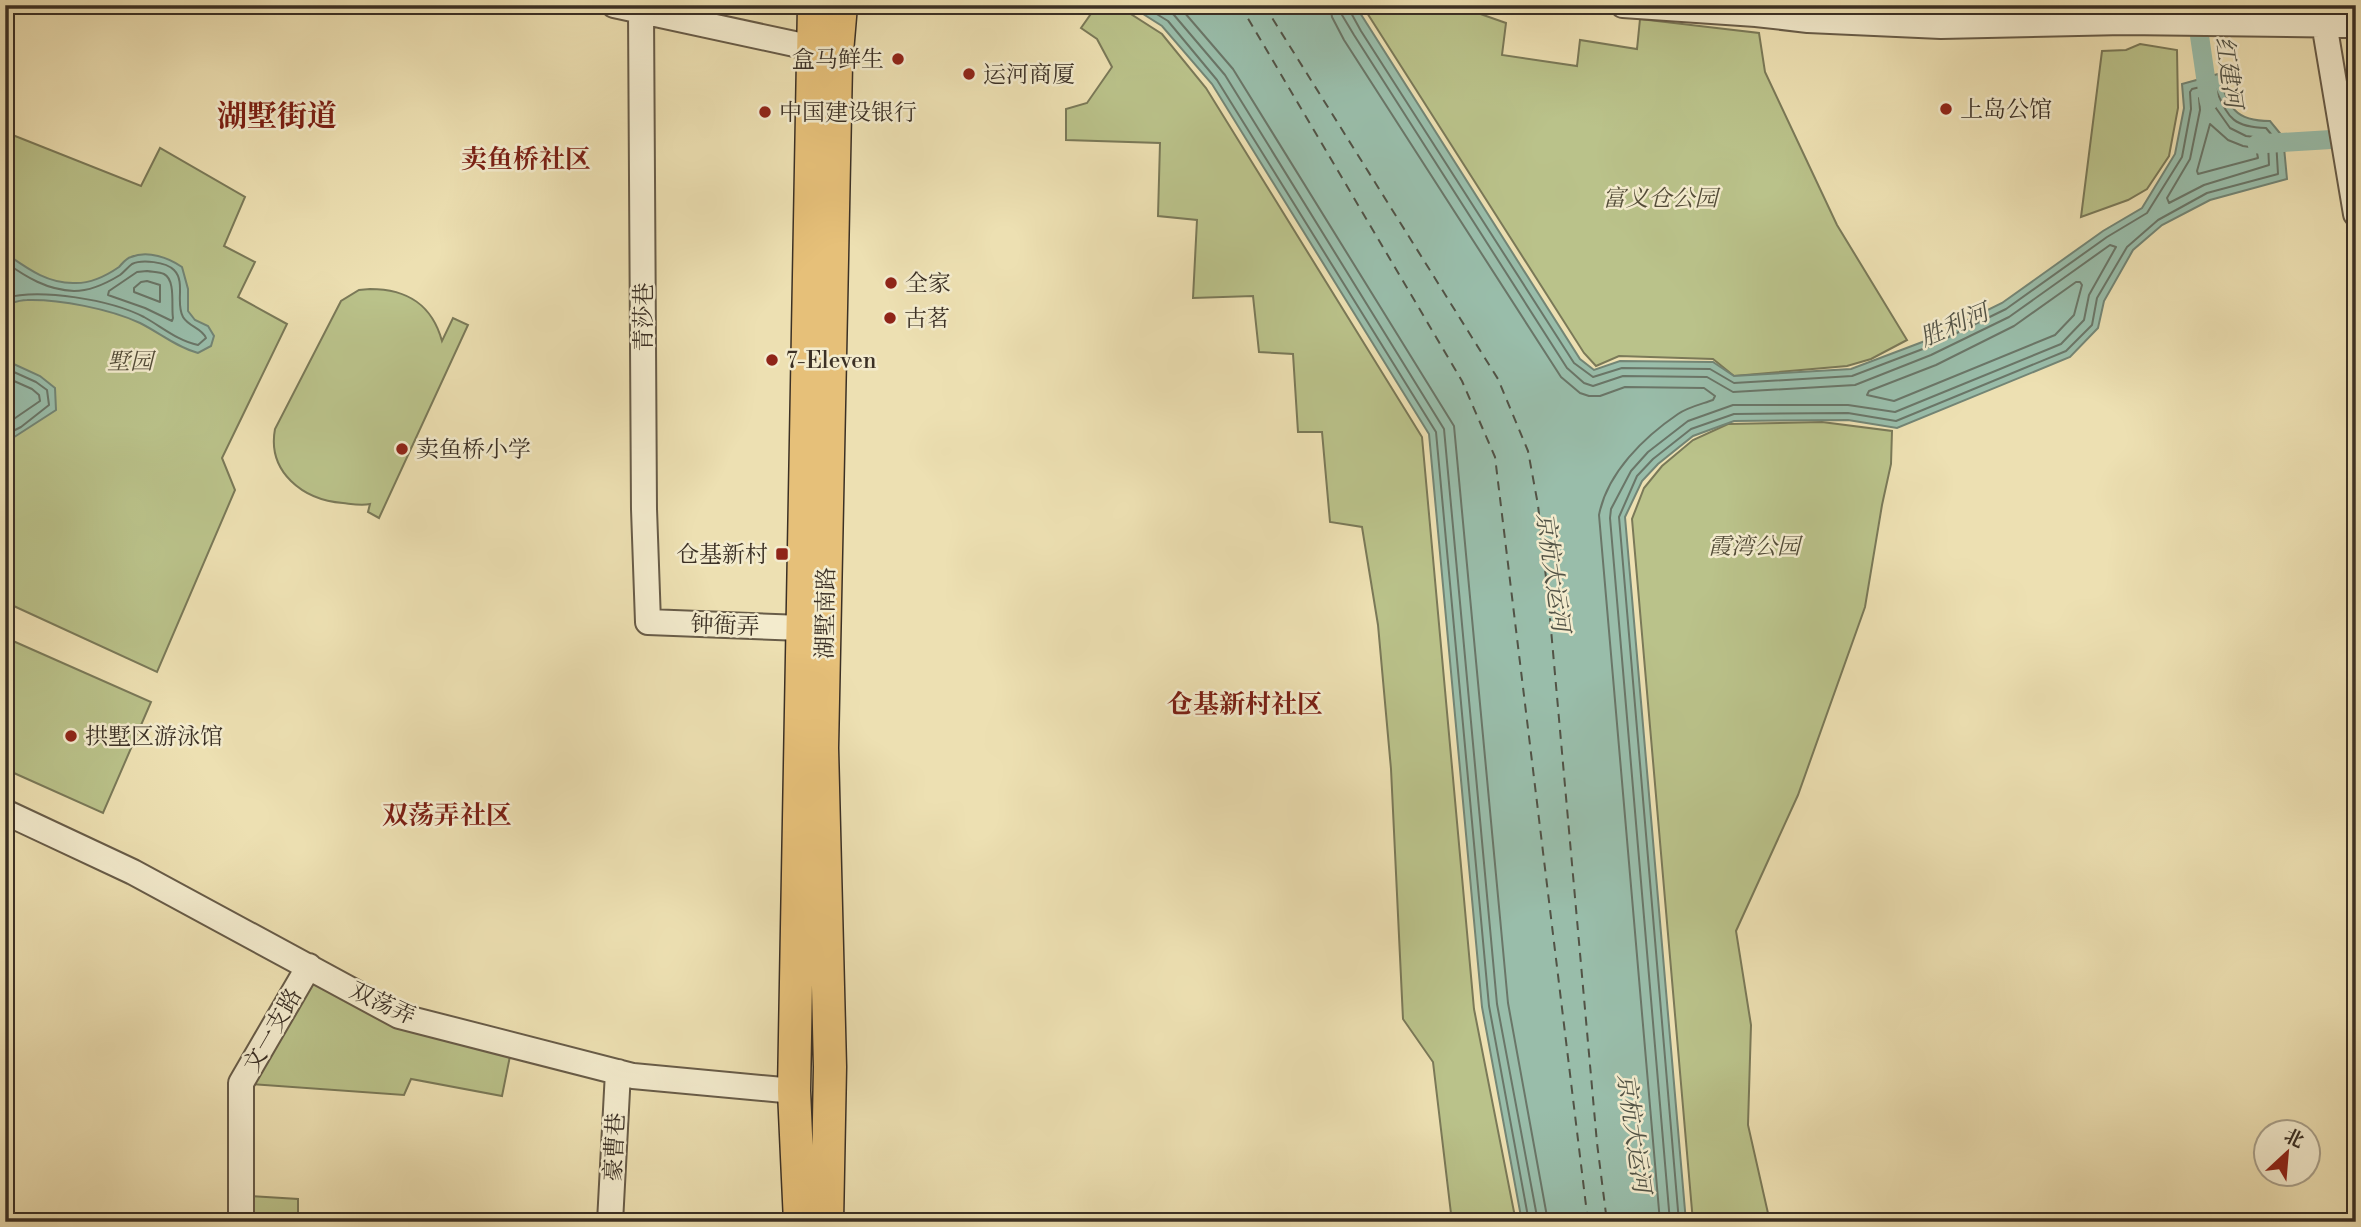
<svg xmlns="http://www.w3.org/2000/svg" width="2361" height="1227" font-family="'Libre Bodoni','Noto Serif SC',serif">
<rect width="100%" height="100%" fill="#ede0b2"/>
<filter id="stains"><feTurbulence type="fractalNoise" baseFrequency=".00286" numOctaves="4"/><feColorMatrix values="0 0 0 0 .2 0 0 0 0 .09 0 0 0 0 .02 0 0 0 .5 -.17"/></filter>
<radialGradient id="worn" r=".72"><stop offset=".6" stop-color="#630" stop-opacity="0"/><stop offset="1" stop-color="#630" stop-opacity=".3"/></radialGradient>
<path fill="#bac28a" stroke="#7a7958" stroke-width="2" d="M 1362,5 L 1455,5 L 1506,23 L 1502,55 L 1577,66 L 1580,40 L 1637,49 L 1640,19 L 1759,33 L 1765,72 L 1837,225 L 1907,340 L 1871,359 L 1847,366 L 1734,376 L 1713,359 L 1619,356 L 1596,366 L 1584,353 Z
M 1108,8 L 1126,11 L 1162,34 L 1206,88 L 1422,437 L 1474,1009 L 1516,1222 L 1452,1222 L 1433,1062 L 1403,1019 L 1391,769 L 1378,625 L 1362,527 L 1330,522 L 1322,432 L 1298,432 L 1293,354 L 1259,352 L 1253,296 L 1193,298 L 1197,220 L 1158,216 L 1160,143 L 1066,140 L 1066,109 L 1087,103 L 1112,67 L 1097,39 L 1081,28 L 1093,11 Z
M 2140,44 L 2177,50 L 2178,108 L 2169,156 L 2147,189 L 2128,200 L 2081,217 L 2102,51 L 2126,50 Z
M 5,132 L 141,186 L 160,148 L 245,197 L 224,246 L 255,262 L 238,297 L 287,324 L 222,458 L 235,490 L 157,672 L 5,602 Z
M 370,289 C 408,289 432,305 442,341 L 453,318 L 468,325 L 379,518 L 368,512 L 370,504 C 361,506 352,504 343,503 C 303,500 267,472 275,429 L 341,301 L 359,290 Z
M 1822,422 L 1892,431 L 1891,464 L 1882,505 L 1865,607 L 1798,795 L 1736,931 L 1751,1025 L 1748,1125 L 1770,1222 L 1693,1222 L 1632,519 L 1644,488 L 1662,466 L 1693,440 L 1728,424 Z
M 13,641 L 151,702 L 103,813 L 5,769 L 5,659 Z
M 319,970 L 511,1051 L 502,1096 L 411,1079 L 404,1095 L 252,1084 Z
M 251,1196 L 298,1199 L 298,1222 L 251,1222 Z"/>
<path fill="#99bdaa" stroke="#738575" stroke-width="2" d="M 1129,5 L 1355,5 L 1580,359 L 1594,370 L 1620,361 L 1713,362 L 1734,376 L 1851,369 L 1925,341 L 2002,303 L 2103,231 L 2142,208 L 2175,154 L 2184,108 L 2182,84 L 2218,74 C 2229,106 2233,121 2270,121 L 2283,137 L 2287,179 L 2210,200 L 2162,225 L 2133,250 L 2104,301 L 2098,328 L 2070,357 L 1897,428 L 1848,420 L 1734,421 L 1693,436 L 1658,464 L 1642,481 L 1625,517 L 1686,1222 L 1522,1222 L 1482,1007 L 1429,434 L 1212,84 L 1162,26 Z
M 5,253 C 27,268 46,283 73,283 C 89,284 106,276 119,267 C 122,264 126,258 131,257 C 148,250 169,258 182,267 L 188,289 L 188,311 L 195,320 L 208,326 L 214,336 L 211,346 L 198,353 C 176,347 160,333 140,323 C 110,309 59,299 27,300 C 19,300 12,303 5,305 Z
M 5,360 L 40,376 L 55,388 L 56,410 L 5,443 Z"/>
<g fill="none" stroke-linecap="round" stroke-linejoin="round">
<path stroke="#6a7668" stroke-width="2" d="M 1142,5 L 1168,21 L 1217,80 L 1436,432 L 1489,1006 L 1529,1222
M 1159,5 L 1174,15 L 1225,75 L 1444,429 L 1497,1004 L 1538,1222
M 1178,5 L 1233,69 L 1454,426 L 1508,1003 L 1548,1222
M 1330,5 L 1332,17 L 1344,40 L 1561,377 L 1580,393 L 1589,396 L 1600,396 L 1625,387 L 1704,388 L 1715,396 L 1713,400 C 1702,404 1688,407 1678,414 C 1644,437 1607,473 1599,515 L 1660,1222
M 1340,5 L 1342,15 L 1354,35 L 1567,368 L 1584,383 L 1593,386 L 1623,376 L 1707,377 L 1733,392 L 1855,385 L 1931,355 L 2009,317 L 2110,245 L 2116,247 L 2089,295 L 2084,320 L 2061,344 L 1895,412 L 1848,405 L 1733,405 L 1688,421 L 1648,452 L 1631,471 L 1611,509 L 1610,518 L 1670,1222
M 1349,5 L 1350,11 L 1361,31 L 1574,363 L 1593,377 L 1622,368 L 1710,369 L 1734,383 L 1852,376 L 1928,347 L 2006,309 L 2107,237 L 2147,213 L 2182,157 L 2191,109 L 2190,92 L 2192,89 L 2213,84 C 2228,114 2228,127 2266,128 L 2276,140 L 2278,174 L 2207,193 L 2158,220 L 2127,247 L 2097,298 L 2092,325 L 2066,351 L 1896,421 L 1848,413 L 1734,414 L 1691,429 L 1653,459 L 1637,476 L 1619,517 L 1679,1222
M 2206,94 L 2230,128 L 2246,136 L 2263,138 L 2268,144 L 2269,165 L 2204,185 L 2169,203 L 2167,198 L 2190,159 L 2200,110 L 2199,98 Z
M 2210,124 L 2228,140 L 2243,146 L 2256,148 L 2258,158 L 2198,174 L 2197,171 Z
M 5,262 C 26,277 47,290 74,291 C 90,291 107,283 120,275 C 124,272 128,267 132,264 C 142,259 166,262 174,270 C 186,282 175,303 183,317 C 189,327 202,328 206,338 L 198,345 C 178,341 162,327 144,317 C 111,300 41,288 5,298
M 147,271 C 152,272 160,272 164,274 C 176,280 171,307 173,318 L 172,321 L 145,308 L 108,295 L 109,291 L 137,272 Z
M 147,281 L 160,285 L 160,302 L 134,292 L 134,288 L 141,282 Z
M 2076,282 L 2080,282 L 2082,285 L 2074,315 L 2055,335 L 1894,401 L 1867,395 L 1869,391 L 1936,365 L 2014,326 Z
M 5,368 L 36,382 L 47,390 L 49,405 L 21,427 L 5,435
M 5,377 L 32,389 L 39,395 L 40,401 L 5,425"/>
<path stroke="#99bdaa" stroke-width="19" d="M 2195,5 L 2209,101
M 2257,144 L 2356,138"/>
<path stroke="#525346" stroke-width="2" stroke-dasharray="9 7" stroke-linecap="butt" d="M 1240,5 L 1462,381 L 1495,457 L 1588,1222
M 1264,5 L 1498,379 L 1528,451 L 1538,505 L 1548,596 L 1597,1143 L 1607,1222"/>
<defs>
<path id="minor" d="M 614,5 L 813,48
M 1623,5 L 1756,14 L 1808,20 L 1941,26 L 2124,22 L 2356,25
M 2321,5 L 2356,214
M 641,12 L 644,509 L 648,622 L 802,628
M 5,812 L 133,872 L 399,1016 L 633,1076 L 794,1091
M 241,1222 L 241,1083 L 309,966
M 610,1222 L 618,1072"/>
<path id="major" d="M 800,1222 L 794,1091 L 814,5
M 827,1222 L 830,1067 L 822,748 L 836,64 L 841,5"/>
</defs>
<use href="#minor" stroke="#685c48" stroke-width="28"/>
<use href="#major" stroke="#3b3025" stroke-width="35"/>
<use href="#minor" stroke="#f3ebcd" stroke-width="24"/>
<use href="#major" stroke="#e6c079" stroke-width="32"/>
</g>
<g fill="#8f2418" stroke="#f3ebcd" stroke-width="2.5">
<circle cx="898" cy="59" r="7"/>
<circle cx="969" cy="74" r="7"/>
<circle cx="1946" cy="109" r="7"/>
<circle cx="765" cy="112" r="7"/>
<circle cx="891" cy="283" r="7"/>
<circle cx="890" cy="318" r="7"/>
<circle cx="772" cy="360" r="7"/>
<circle cx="402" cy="449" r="7"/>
<rect x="775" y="547" width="14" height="14" rx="3.5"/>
<circle cx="71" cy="736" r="7"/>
</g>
<g text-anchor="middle" stroke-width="5" stroke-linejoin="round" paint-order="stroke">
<g font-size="23" fill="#3b3025" stroke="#f3ebcd" text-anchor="start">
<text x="884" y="67" text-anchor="end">盒马鲜生</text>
<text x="983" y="82">运河商厦</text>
<text x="1960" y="117">上岛公馆</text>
<text x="779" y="120">中国建设银行</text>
<text x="905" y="291">全家</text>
<text x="904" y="326">古茗</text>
<text x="786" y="368">7-Eleven</text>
<text x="416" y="457">卖鱼桥小学</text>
<text x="768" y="562" text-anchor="end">仓基新村</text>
<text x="85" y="744">拱墅区游泳馆</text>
</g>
<g font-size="23" font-style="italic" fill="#544d39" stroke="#f3ebcd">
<text x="1660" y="206">富义仓公园</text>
<text x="130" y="369">墅园</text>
<text x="1754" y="554">霞湾公园</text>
</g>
<g font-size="23" fill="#3b3025" stroke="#f3ebcd">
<text transform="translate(643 317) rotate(-90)" y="8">青莎巷</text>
<text transform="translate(825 613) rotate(-89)" y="8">湖墅南路</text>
<text transform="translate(725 625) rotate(2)" y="8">钟衙弄</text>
<text transform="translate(383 1003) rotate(25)" y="8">双荡弄</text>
<text transform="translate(272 1030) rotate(-60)" y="8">文一支路</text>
<text transform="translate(614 1147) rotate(-87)" y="8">豪曹巷</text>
</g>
<g font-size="24" font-style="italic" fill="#525346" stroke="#f3ebcd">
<text transform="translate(2229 72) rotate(82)" y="8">红建河</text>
<text transform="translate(1954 325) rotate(-23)" y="8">胜利河</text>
<text transform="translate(1553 572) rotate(82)" y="8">京杭大运河</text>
<text transform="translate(1634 1133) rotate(82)" y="8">京杭大运河</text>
</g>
<g font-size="26" font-weight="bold" fill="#7a1f14" stroke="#f3ebcd">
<text x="526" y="168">卖鱼桥社区</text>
<text x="1245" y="713">仓基新村社区</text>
<text x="447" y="824">双荡弄社区</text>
</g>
<g font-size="30" font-weight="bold" fill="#7a1f14" stroke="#f3ebcd">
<text x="277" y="126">湖墅街道</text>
</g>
</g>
<rect width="2361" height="1227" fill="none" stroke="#ede0b2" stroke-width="28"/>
<rect x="7" y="7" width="2347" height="1213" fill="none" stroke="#3b3025" stroke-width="3.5"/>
<rect x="14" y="14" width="2333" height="1199" fill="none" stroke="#3b3025" stroke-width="2"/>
<g transform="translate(2287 1153) rotate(26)"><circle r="33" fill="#f3ebcd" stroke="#a9a08a" stroke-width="2"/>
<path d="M0-5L12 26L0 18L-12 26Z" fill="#8f2418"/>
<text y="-10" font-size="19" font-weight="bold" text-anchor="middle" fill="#3b3025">北</text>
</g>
<rect width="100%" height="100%" filter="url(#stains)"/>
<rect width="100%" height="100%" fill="url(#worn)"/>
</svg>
